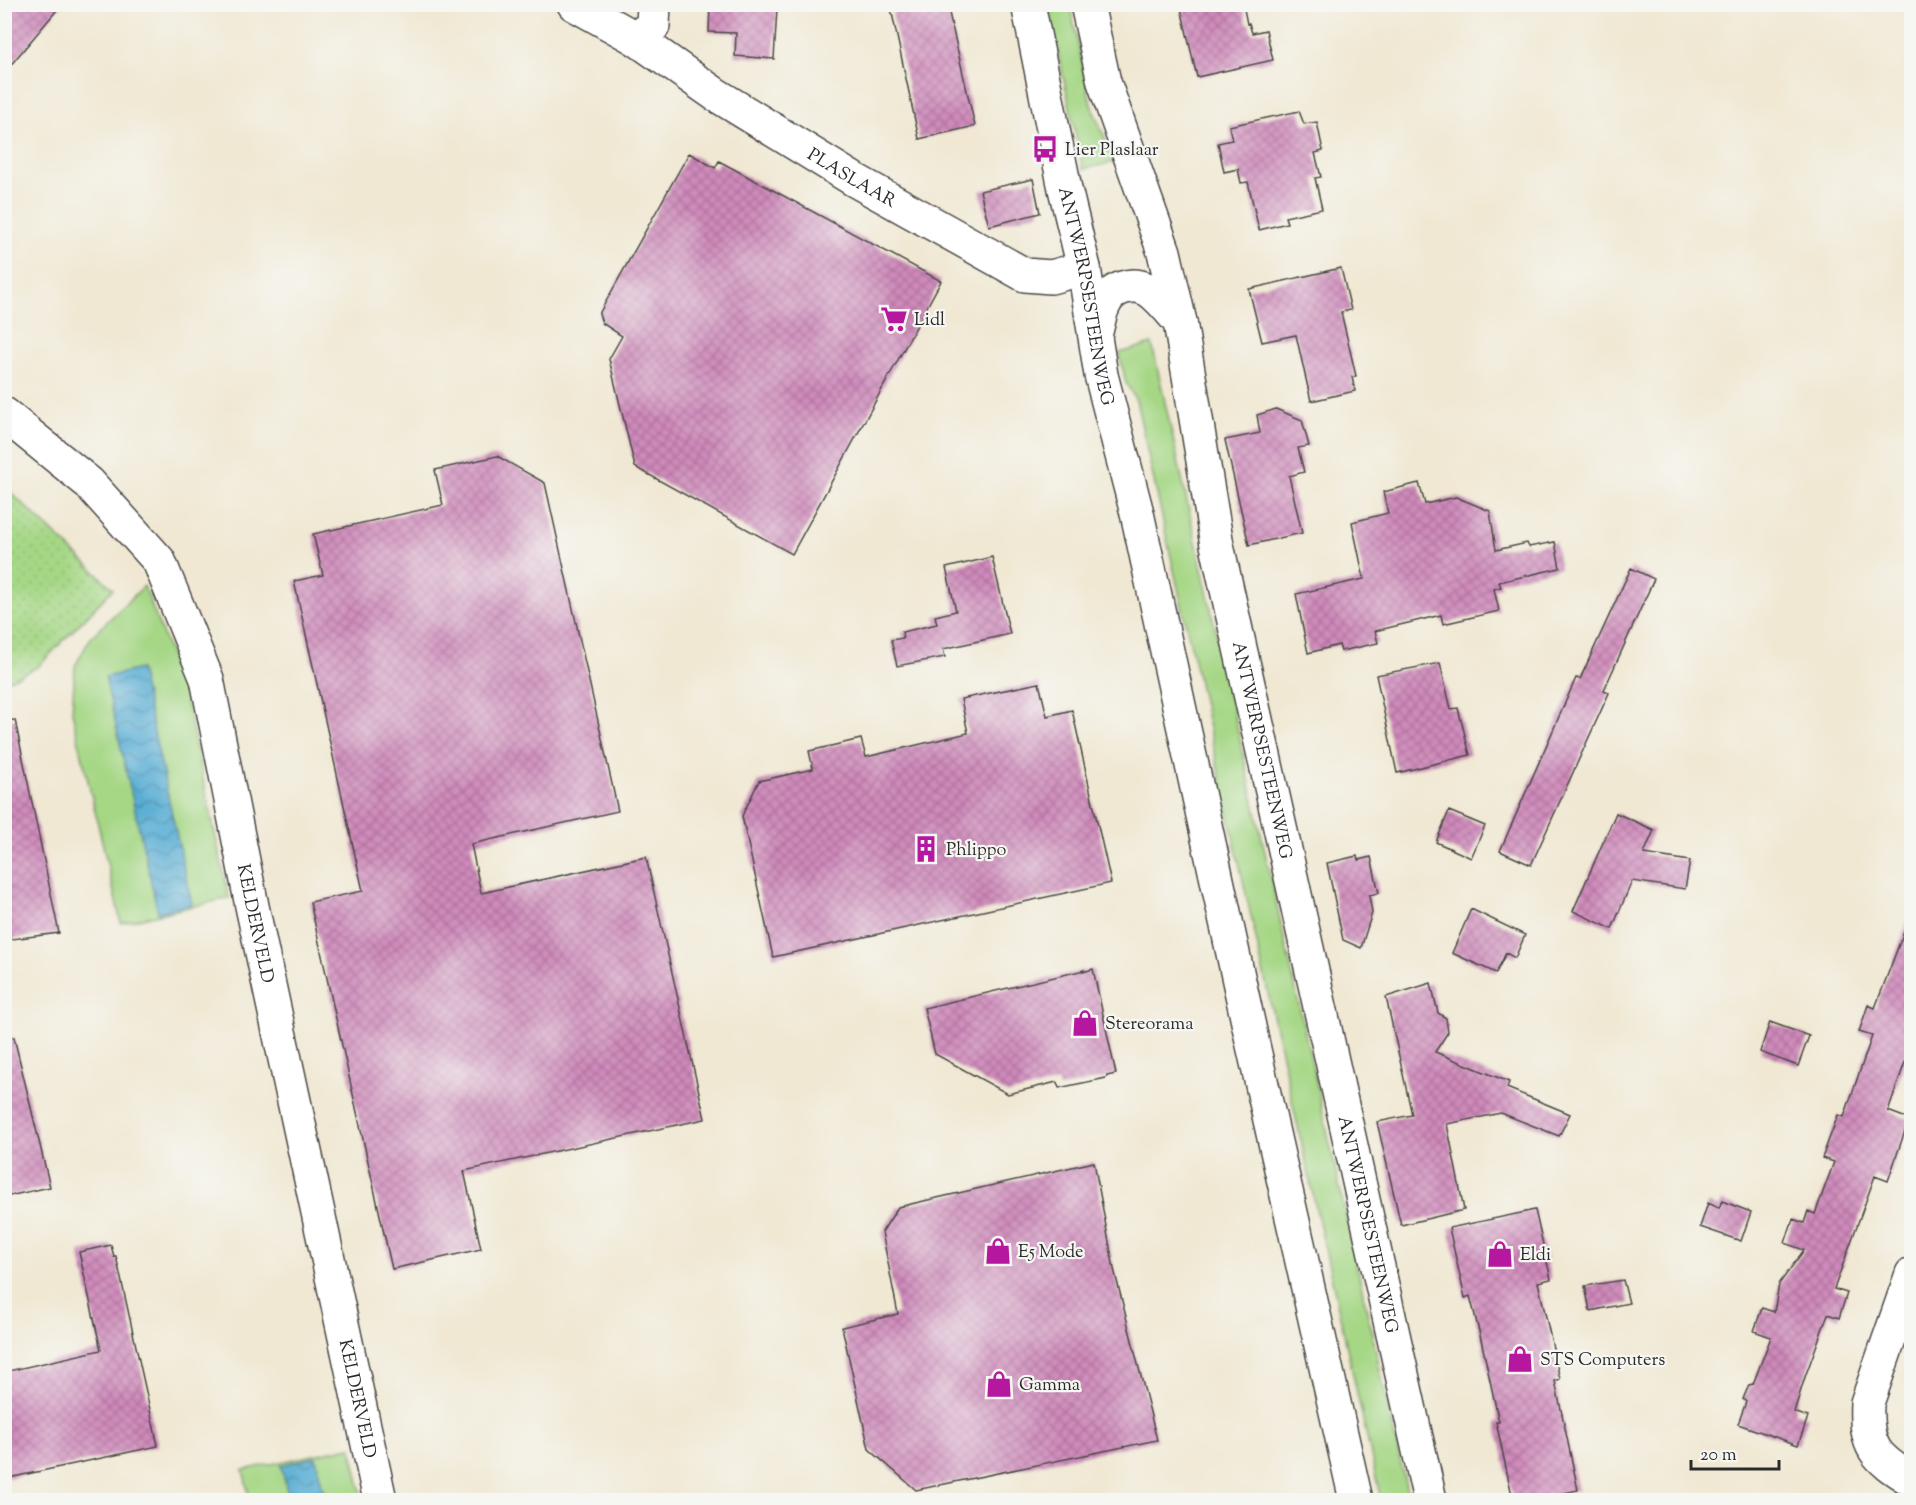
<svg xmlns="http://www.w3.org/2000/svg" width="1916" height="1505" font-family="'Sorts Mill Goudy',serif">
<defs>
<pattern id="park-dots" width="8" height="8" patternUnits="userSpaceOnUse" patternTransform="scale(1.5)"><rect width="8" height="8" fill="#a5d785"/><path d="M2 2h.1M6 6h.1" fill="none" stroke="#8eb973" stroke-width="1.8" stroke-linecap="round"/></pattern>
<pattern id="water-waves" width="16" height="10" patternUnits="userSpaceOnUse" patternTransform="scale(1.5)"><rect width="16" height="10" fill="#58add4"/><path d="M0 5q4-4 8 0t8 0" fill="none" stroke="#498dac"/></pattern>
<pattern id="building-cross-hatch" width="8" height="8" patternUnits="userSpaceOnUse" patternTransform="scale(1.5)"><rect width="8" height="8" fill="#d08abc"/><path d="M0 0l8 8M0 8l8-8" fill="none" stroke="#a97199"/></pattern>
</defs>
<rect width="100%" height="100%" fill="#f6f6f2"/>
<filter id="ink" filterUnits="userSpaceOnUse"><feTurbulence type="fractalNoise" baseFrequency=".0167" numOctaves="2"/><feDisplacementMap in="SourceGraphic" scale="12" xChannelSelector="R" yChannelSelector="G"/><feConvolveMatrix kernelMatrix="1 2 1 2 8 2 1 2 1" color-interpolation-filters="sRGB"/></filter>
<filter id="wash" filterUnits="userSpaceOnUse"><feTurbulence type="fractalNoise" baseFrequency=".008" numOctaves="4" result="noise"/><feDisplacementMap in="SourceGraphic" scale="24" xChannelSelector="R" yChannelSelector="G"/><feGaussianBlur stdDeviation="1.35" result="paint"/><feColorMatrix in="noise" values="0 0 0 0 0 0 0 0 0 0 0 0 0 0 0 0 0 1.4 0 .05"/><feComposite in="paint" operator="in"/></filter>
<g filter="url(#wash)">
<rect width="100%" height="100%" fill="#f0e8d3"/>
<path fill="#a5d785" stroke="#688158" stroke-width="1.5" d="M 1048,5 L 1070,5 L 1091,105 L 1115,162 L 1083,169 Z
M 1152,344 L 1409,1500 L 1381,1500 L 1136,400 L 1126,383 L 1119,353 Z
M 144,586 L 183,687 L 229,898 L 121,923 L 72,712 L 75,666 L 91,637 Z
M 351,1447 L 363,1500 L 250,1500 L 243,1470 Z"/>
<path fill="url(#park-dots)" stroke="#688158" stroke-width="1.5" d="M 5,487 L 113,589 L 38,667 L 5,682 Z"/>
<path fill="url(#water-waves)" stroke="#426c80" stroke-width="1.5" d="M 140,669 L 192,904 L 158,913 L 105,677 Z
M 316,1457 L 325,1500 L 289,1500 L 281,1465 Z"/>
<g id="blocks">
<path fill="url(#building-cross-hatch)" d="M 4,4 L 62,4 L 4,73 Z
M 710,4 L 777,9 L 774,59 L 735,56 L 736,33 L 709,32 Z
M 890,4 L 947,4 L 975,126 L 919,139 Z
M 1180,4 L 1243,4 L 1247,24 L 1249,23 L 1252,33 L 1266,30 L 1273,60 L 1197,77 Z
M 1299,111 L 1304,124 L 1317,122 L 1323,151 L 1315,153 L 1321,177 L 1315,178 L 1322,209 L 1285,217 L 1287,223 L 1259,230 L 1248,182 L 1241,183 L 1238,169 L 1224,172 L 1218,143 L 1232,140 L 1229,126 Z
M 689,153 L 715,168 L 719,161 L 941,281 L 792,554 L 635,467 L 609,359 L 622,336 L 602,323 L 599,314 Z
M 1033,179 L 1040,213 L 989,226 L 980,191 Z
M 1341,268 L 1351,310 L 1341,312 L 1356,376 L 1352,377 L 1355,391 L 1311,401 L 1296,335 L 1262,342 L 1249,289 Z
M 1276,409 L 1302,420 L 1309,446 L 1298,448 L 1304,472 L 1289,476 L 1302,533 L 1249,545 L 1225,440 L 1260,433 L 1257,415 Z
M 497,456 L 545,483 L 618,811 L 471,844 L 481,893 L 646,857 L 705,1119 L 464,1171 L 481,1249 L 392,1269 L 310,902 L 363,891 L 294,581 L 323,575 L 313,534 L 443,505 L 435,470 Z
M 1419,483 L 1425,504 L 1456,497 L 1490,511 L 1496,550 L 1527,543 L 1529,547 L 1555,542 L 1560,568 L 1499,582 L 1501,587 L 1494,589 L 1499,611 L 1443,624 L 1441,615 L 1375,631 L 1378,643 L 1341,651 L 1339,645 L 1308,653 L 1296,594 L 1364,579 L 1352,522 L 1388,513 L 1383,492 Z
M 992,557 L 1010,634 L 943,649 L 945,657 L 897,666 L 891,640 L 903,638 L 902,632 L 937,624 L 935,616 L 956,611 L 946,568 Z
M 1631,568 L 1654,579 L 1604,690 L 1609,693 L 1531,865 L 1500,851 L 1576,678 L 1580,679 Z
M 1440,663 L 1451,709 L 1458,708 L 1470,755 L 1397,773 L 1376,675 Z
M 1039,683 L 1047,716 L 1072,710 L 1111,883 L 773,957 L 742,816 L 759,781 L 813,769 L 809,751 L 861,739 L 866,757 L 968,733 L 961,699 Z
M 15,720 L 59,933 L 4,940 L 4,721 Z
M 1449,811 L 1485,826 L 1471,858 L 1436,842 Z
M 1616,813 L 1654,830 L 1644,854 L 1690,861 L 1685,889 L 1632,881 L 1612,929 L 1573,911 Z
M 1357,856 L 1358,860 L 1371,857 L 1379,893 L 1369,895 L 1372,913 L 1361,948 L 1343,940 L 1327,863 Z
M 1471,909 L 1525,935 L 1515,958 L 1506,953 L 1496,973 L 1452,953 Z
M 1909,918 L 1911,919 L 1911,1045 L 1888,1111 L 1909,1119 L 1888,1181 L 1875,1176 L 1834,1289 L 1847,1293 L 1839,1318 L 1828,1314 L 1805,1377 L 1794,1412 L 1808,1417 L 1798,1445 L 1738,1424 L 1746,1402 L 1743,1399 L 1749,1385 L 1753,1384 L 1771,1337 L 1754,1331 L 1762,1308 L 1774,1312 L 1779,1284 L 1804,1250 L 1785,1243 L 1793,1219 L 1804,1223 L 1808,1211 L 1815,1214 L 1834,1162 L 1822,1158 L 1838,1115 L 1844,1117 L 1872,1036 L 1859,1032 L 1868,1005 L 1875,1008 Z
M 1093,969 L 1116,1074 L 1107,1076 L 1106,1078 L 1059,1088 L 1057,1082 L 1008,1094 L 935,1054 L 924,1008 L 1084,970 L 1083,972 Z
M 1431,983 L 1438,1013 L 1446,1018 L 1448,1032 L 1435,1052 L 1509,1082 L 1507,1088 L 1570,1114 L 1559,1136 L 1501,1113 L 1447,1124 L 1464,1210 L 1401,1225 L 1377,1122 L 1412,1115 L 1386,997 Z
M 1770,1022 L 1809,1036 L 1798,1066 L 1760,1052 Z
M 14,1037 L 50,1187 L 4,1197 L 4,1038 Z
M 1094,1162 L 1114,1269 L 1157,1440 L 916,1490 L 869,1449 L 842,1327 L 898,1314 L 882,1232 L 898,1207 Z
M 1722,1201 L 1751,1212 L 1741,1241 L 1700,1227 L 1708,1203 L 1719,1208 Z
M 1535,1210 L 1551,1279 L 1538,1282 L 1560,1379 L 1555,1381 L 1578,1490 L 1531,1500 L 1513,1500 L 1496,1422 L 1499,1422 L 1481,1339 L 1470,1296 L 1465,1298 L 1449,1228 Z
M 111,1245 L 114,1257 L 116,1256 L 158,1446 L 4,1479 L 4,1372 L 101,1350 L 79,1252 Z
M 1623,1280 L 1629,1303 L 1590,1311 L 1585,1286 Z"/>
</g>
</g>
<g filter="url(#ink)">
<use href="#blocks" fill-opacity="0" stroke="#494744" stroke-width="1.5"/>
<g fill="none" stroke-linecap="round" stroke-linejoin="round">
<defs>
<g id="minor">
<path id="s1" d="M 574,4 L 635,38 L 715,94 L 853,179 L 1025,275 L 1051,277 L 1084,268"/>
<path d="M 635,38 L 653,26 L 654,4"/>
<path id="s2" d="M 4,414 L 89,483 L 159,561 L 207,679 L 252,906 L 380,1500"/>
<path d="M 1912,1274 L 1867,1403 C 1865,1447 1875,1458 1912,1480"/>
</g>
<g id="major">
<path id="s3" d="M 1028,4 L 1065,189 L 1084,268 L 1101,375 L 1137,513 L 1253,1045 L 1356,1500"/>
<path id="s4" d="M 1087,4 L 1104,82 L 1164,252 L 1180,322 L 1217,545 L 1430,1500"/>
<path d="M 1095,335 C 1098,326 1099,315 1103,307 C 1110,288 1133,280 1150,291 C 1161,299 1171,312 1180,322"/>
</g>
</defs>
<use href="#minor" stroke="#494744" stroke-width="36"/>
<use href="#major" stroke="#494744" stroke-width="36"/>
<use href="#minor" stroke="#fff" stroke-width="33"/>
<use href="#major" stroke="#fff" stroke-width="33"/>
</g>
</g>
<defs>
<symbol id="bus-bare" viewBox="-9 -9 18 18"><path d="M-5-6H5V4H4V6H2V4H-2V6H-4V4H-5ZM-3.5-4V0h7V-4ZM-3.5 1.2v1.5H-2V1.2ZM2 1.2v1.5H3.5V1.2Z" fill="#b5179e" stroke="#f6f6f2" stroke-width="2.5" paint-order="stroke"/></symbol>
<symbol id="supermarket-bare" viewBox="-9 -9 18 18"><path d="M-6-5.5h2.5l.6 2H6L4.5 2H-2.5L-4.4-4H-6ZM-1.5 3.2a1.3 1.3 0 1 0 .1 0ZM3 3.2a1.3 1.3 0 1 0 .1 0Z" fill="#b5179e" stroke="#f6f6f2" stroke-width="2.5" paint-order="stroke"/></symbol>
<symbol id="building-bare" viewBox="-9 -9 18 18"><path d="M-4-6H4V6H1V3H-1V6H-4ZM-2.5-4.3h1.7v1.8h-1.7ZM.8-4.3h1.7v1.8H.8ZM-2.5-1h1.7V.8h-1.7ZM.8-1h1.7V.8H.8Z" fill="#b5179e" stroke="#f6f6f2" stroke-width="2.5" paint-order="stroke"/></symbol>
<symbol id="shop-bare" viewBox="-9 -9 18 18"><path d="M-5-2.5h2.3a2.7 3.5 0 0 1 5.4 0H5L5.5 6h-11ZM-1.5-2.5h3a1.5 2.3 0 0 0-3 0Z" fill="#b5179e" stroke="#f6f6f2" stroke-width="2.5" paint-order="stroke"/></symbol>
</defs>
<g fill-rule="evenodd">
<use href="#bus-bare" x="1026" y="130" width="38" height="38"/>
<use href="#supermarket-bare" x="875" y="300" width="38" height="38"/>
<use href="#building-bare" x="907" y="830" width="38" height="38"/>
<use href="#shop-bare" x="1066" y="1004" width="38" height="38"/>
<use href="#shop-bare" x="979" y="1232" width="38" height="38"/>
<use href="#shop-bare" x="1481" y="1235" width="38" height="38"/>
<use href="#shop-bare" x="1501" y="1340" width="38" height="38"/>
<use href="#shop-bare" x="980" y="1365" width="38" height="38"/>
</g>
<g text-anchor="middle" stroke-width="4.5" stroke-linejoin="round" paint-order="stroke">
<g font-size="18" fill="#2b2b2b" stroke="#f6f6f2" text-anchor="start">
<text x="1065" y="155">Lier Plaslaar</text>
<text x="914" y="325">Lidl</text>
<text x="946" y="855">Phlippo</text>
<text x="1105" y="1029">Stereorama</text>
<text x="1018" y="1257">E5 Mode</text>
<text x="1520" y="1260">Eldi</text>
<text x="1540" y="1365">STS Computers</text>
<text x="1019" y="1390">Gamma</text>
</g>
<g font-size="18" fill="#2b2b2b" stroke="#f6f6f2">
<text dy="6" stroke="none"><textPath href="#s1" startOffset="328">PLASLAAR</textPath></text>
<text dy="6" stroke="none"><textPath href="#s3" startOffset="298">ANTWERPSESTEENWEG</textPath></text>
<text dy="6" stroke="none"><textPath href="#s4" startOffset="768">ANTWERPSESTEENWEG</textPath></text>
<text dy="6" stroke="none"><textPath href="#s2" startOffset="591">KELDERVELD</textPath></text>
<text dy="6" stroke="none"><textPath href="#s4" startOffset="1254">ANTWERPSESTEENWEG</textPath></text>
<text dy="6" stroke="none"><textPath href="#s2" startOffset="1077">KELDERVELD</textPath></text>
</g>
</g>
<rect width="1916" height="1505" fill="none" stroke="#f6f6f2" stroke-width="24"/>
<path d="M1691 1460v9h88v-9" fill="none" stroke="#2b2b2b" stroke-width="3"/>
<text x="1700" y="1460" font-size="18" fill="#2b2b2b" stroke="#f6f6f2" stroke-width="4.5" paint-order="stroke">20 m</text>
</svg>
